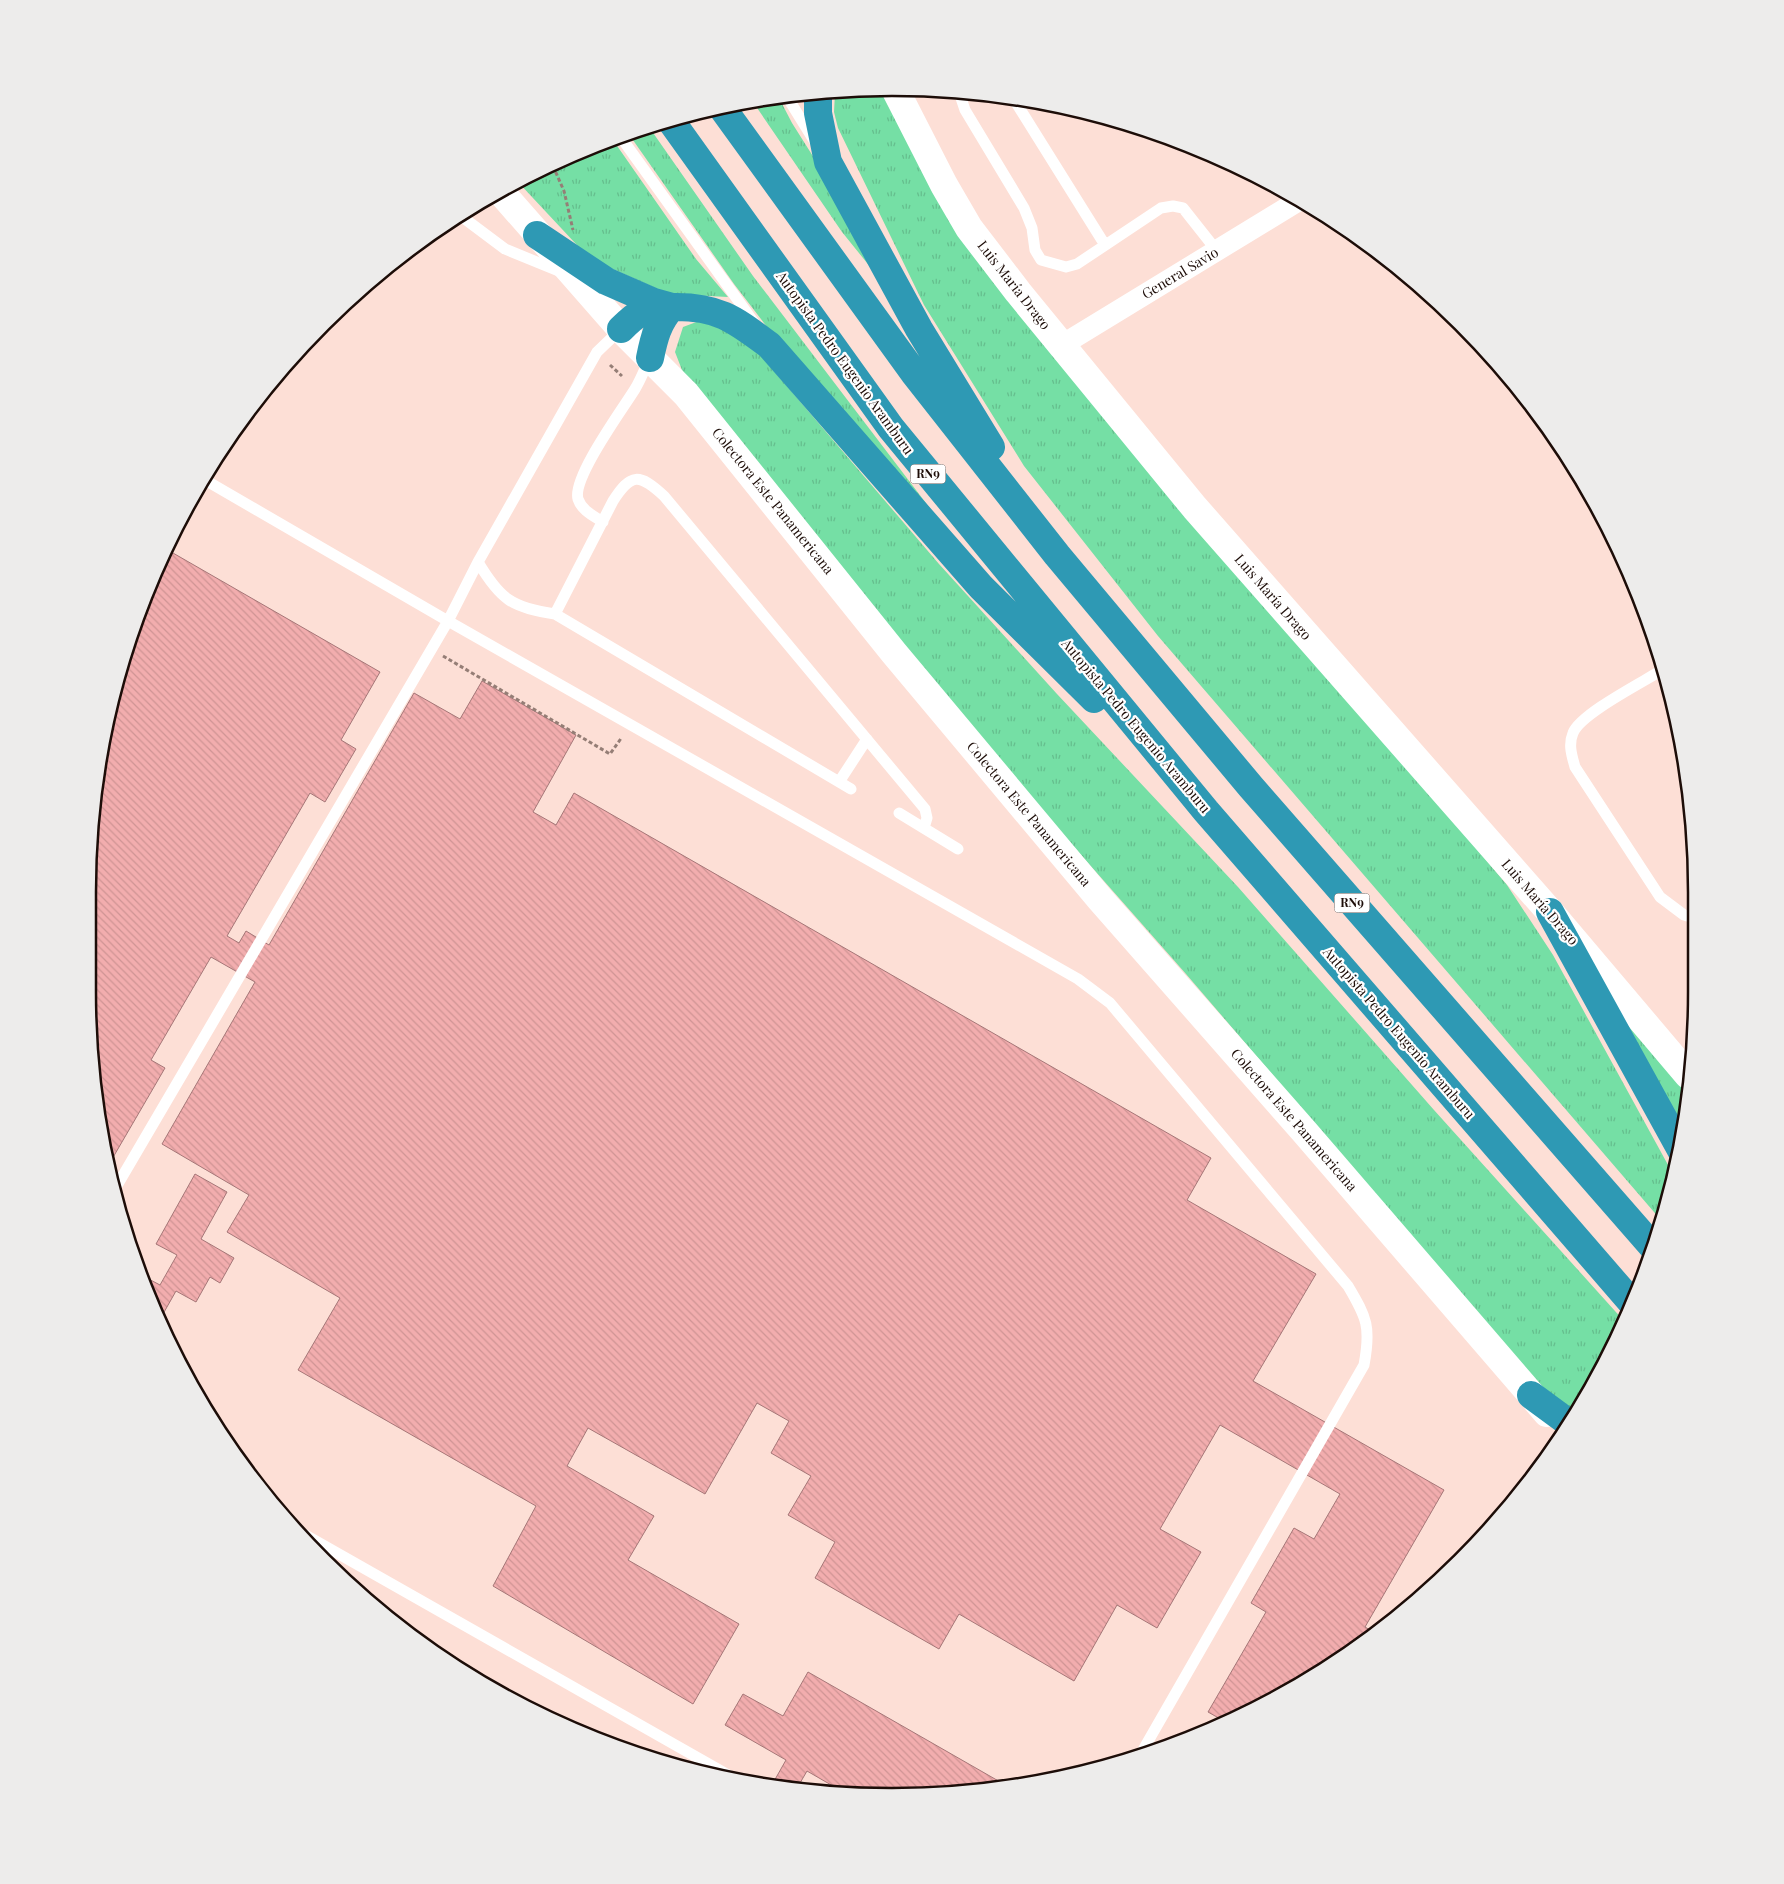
<svg xmlns="http://www.w3.org/2000/svg" width="1784" height="1884" font-family="'Playfair Display',serif">
<defs>
<pattern id="grass-tufts" width="24" height="20" patternUnits="userSpaceOnUse" patternTransform="scale(1.25)"><rect width="24" height="20" fill="#75dfa5"/><path d="M3 7l-1-3M5 7V3M7 7l1-3M15 17l-1-3M17 17v-4M19 17l1-3" fill="none" stroke="#65be8d"/></pattern>
<pattern id="building-back-hatch" width="6" height="6" patternUnits="userSpaceOnUse" patternTransform="scale(1.25)"><rect width="6" height="6" fill="#f2adae"/><path d="M-1 5l2 2M0 0l6 6M5-1l2 2" fill="none" stroke="#cf9494"/></pattern>
</defs>
<rect width="100%" height="100%" fill="#fddfd6"/>
<path fill="url(#grass-tufts)" d="M 887,91 L 948,216 L 1507,885 L 1553,955 L 1673,1174 L 1660,1219 L 1158,636 L 1024,466 L 924,305 L 838,128 L 834,112 L 835,93 Z
M 778,96 L 792,123 L 845,207 L 888,289 L 842,232 L 753,102 Z
M 649,127 L 753,276 L 948,532 L 784,349 L 734,284 L 628,133 Z
M 613,140 L 696,259 L 728,297 L 669,294 L 590,259 L 518,182 Z
M 699,321 L 745,337 L 939,564 L 1057,694 L 1238,887 L 1434,1110 L 1624,1321 L 1574,1415 L 1562,1406 L 1524,1368 L 1186,974 L 939,694 L 693,388 L 682,370 L 675,352 L 683,327 Z
M 1601,994 L 1687,1090 L 1682,1144 Z"/>
<path fill="url(#building-back-hatch)" stroke="#a57677" d="M 166,549 L 380,672 L 341,740 L 356,749 L 325,802 L 310,793 L 227,936 L 239,943 L 246,931 L 269,945 L 414,693 L 460,719 L 482,681 L 576,735 L 533,812 L 556,825 L 574,793 L 1211,1158 L 1187,1200 L 1316,1274 L 1253,1381 L 1444,1490 L 1365,1627 L 1377,1634 L 1294,1689 L 1224,1721 L 1208,1712 L 1266,1612 L 1251,1603 L 1294,1528 L 1314,1539 L 1340,1494 L 1220,1425 L 1160,1529 L 1201,1552 L 1157,1628 L 1117,1605 L 1074,1681 L 959,1614 L 939,1649 L 815,1578 L 835,1542 L 788,1515 L 811,1476 L 771,1453 L 789,1421 L 757,1403 L 705,1494 L 588,1428 L 567,1466 L 654,1516 L 628,1560 L 739,1624 L 693,1704 L 493,1586 L 536,1506 L 298,1370 L 340,1298 L 227,1232 L 249,1195 L 162,1144 L 255,982 L 211,957 L 151,1060 L 165,1068 L 108,1166 L 103,1149 L 88,992 L 89,839 L 115,684 Z
M 195,1174 L 227,1192 L 201,1239 L 234,1258 L 220,1283 L 210,1277 L 196,1302 L 176,1291 L 163,1314 L 154,1309 L 149,1300 L 141,1275 L 160,1285 L 177,1255 L 156,1244 Z
M 808,1672 L 1009,1787 L 997,1790 L 892,1796 L 845,1793 L 807,1771 L 796,1790 L 783,1789 L 773,1783 L 786,1760 L 725,1725 L 743,1694 L 783,1716 Z"/>
<g fill="none" stroke-linecap="round" stroke-linejoin="round">
<path stroke="#957e76" stroke-width="3" stroke-dasharray="4 2.5" stroke-linecap="butt" d="M 553,166 L 564,191 L 573,230
M 610,365 L 622,376
M 443,656 L 610,754 L 622,737"/>
<path stroke="#fff" stroke-width="11" d="M 963,92 L 961,98 L 965,110 L 1024,208 L 1032,228 L 1035,250 L 1041,260 L 1066,267 L 1077,264 L 1161,208 L 1173,206 L 1183,208 L 1217,251
M 786,95 L 815,142
M 1015,101 L 1105,245
M 620,136 L 755,324
M 461,216 L 505,249 L 561,272
M 205,480 L 448,621 L 1078,979 L 1110,1003 L 1348,1286 C 1367,1318 1371,1327 1364,1365 L 1139,1757
M 603,522 C 594,516 582,511 578,499 C 572,478 622,410 635,389 C 641,379 645,368 650,358
M 478,562 C 500,599 512,608 555,614 L 851,789
M 555,614 L 613,501 C 631,473 639,473 664,496 L 925,809 L 927,818 L 924,828
M 1662,670 C 1643,682 1580,714 1573,733 C 1568,745 1572,756 1575,767 L 1660,897 L 1684,915 L 1694,918
M 839,782 L 867,739
M 899,813 L 958,849
M 115,1189 L 448,621 L 478,562 L 597,352 L 621,329
M 293,1528 L 730,1776"/>
<path stroke="#fff" stroke-width="21" d="M 1062,345 L 1298,201"/>
<path stroke="#fff" stroke-width="28" d="M 896,91 L 944,185 L 969,228 L 1018,292 L 1195,508 L 1550,912 L 1688,1075
M 500,191 L 621,329 L 686,394 L 894,653 L 1100,899 L 1303,1130 L 1547,1413"/>
<path stroke="#2e99b4" stroke-width="28" d="M 818,93 L 818,113 L 828,162 L 919,329 L 991,447
M 723,109 L 914,373 L 1057,555 L 1251,787 L 1652,1246
M 671,121 L 891,428 L 1206,811 L 1633,1304
M 537,235 L 606,281 L 654,302 L 672,307 C 658,322 654,338 650,358
M 621,329 C 627,323 634,316 642,312 C 653,307 664,307 676,307 C 720,307 735,320 769,345 L 981,587 L 1094,699
M 1550,912 L 1681,1150
M 1531,1395 L 1569,1423"/>
</g>
<g text-anchor="middle" stroke-width="4.5" stroke-linejoin="round" paint-order="stroke">
<g fill="#fff" stroke="#615652" stroke-width="1">
<rect x="910.5" y="464.5" width="35" height="19" rx="4"/>
<rect x="1334.5" y="893.5" width="35" height="19" rx="4"/>
</g>
<g font-size="12" font-weight="bold" fill="#1d0d08">
<text x="928" y="478">RN9</text>
<text x="1352" y="907">RN9</text>
</g>
<g font-size="14" fill="#1d0d08" stroke="#fff">
<text transform="translate(1180 273) rotate(-31)" y="5">General Savio</text>
<text transform="translate(1014 285) rotate(52)" y="5">Luis María Drago</text>
<text transform="translate(845 363) rotate(54)" y="5">Autopista Pedro Eugenio Aramburu</text>
<text transform="translate(773 501) rotate(51)" y="5">Colectora Este Panamericana</text>
<text transform="translate(1273 597) rotate(49)" y="5">Luis María Drago</text>
<text transform="translate(1136 726) rotate(50)" y="5">Autopista Pedro Eugenio Aramburu</text>
<text transform="translate(1029 814) rotate(50)" y="5">Colectora Este Panamericana</text>
<text transform="translate(1540 902) rotate(49)" y="5">Luis María Drago</text>
<text transform="translate(1399 1033) rotate(49)" y="5">Autopista Pedro Eugenio Aramburu</text>
<text transform="translate(1294 1120) rotate(49)" y="5">Colectora Este Panamericana</text>
</g>
</g>
<path d="M0 0H1784V1884H0ZM892 96H892A796 796 0 0 1 1688 892V992A796 796 0 0 1 892 1788H892A796 796 0 0 1 96 992V892A796 796 0 0 1 892 96Z" fill="#edeceb" fill-rule="evenodd"/>
<path fill="none" stroke="#1d0d08" stroke-width="2.5" d="M892 96H892A796 796 0 0 1 1688 892V992A796 796 0 0 1 892 1788H892A796 796 0 0 1 96 992V892A796 796 0 0 1 892 96Z"/>
</svg>
